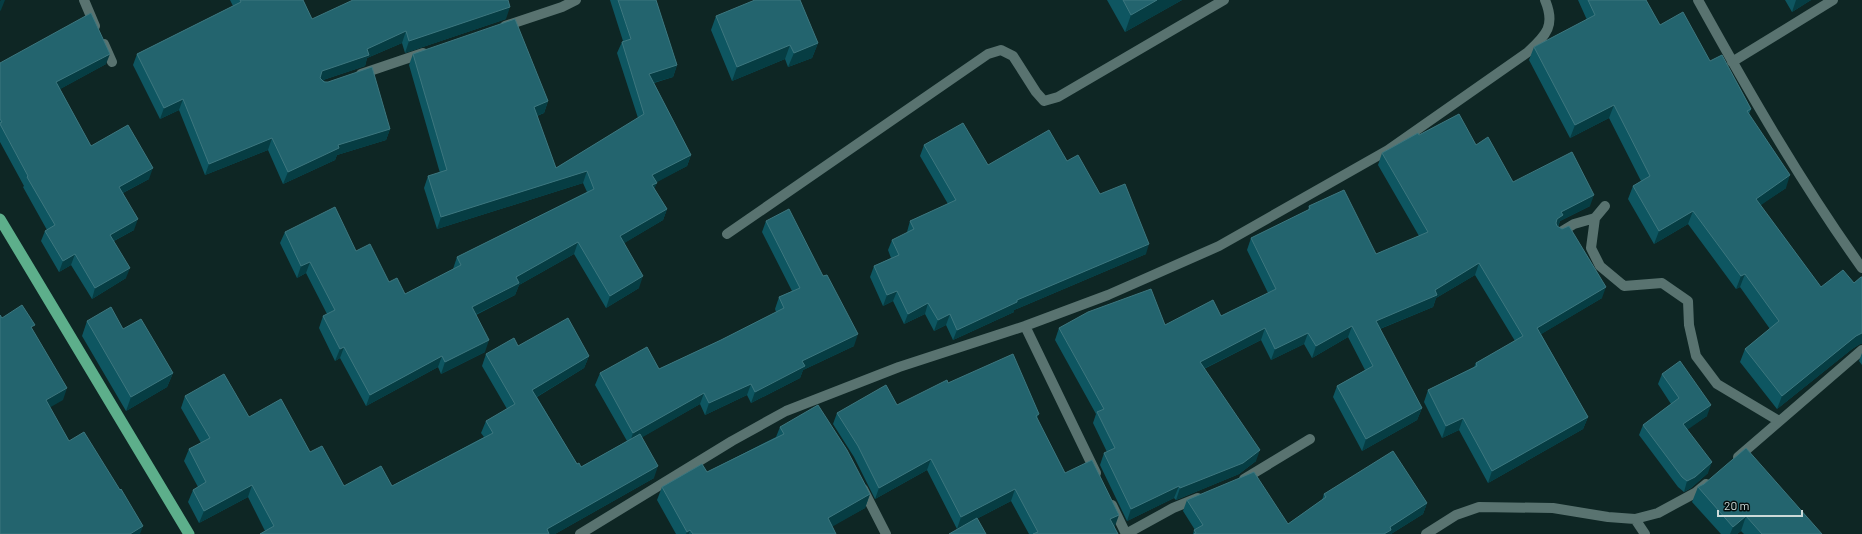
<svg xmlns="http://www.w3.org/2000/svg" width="1862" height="534" font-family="Barlow,sans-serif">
<rect width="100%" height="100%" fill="#0e2624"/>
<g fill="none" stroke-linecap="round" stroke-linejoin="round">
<path stroke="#597370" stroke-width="10" d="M 84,0 L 95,26
M 1698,0 C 1749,92 1801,183 1862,268
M 505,26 L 562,7 L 576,0
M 104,44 L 112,62
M 1732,62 L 1833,0
M 361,74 L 423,53
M 1605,206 L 1595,218 L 1591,248 L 1600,266 L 1624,286 L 1662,283 L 1688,301 L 1689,325 L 1696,356 L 1717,384 L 1779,421
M 1559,233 L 1574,224 L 1595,218
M 727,234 L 988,54 L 1001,50 L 1013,56 L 1036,92 L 1044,101 L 1058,97 L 1224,0
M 1025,326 L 1096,473
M 1738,457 L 1862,350
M 1244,479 L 1310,439
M 863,489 L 886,534
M 1112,505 L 1126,534
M 1635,519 L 1645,534
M 580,534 L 732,441 L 786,411 L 899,367 L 1025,326 L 1108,295 L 1219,246 L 1388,150 L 1528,52 C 1546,35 1556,26 1545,0
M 1126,534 L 1173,508 L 1198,498
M 1426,534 L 1456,515 L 1479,507 L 1553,508 L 1608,517 L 1635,519 L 1658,513 L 1695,493 L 1706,484"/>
<path stroke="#5daf8b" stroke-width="11" d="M 0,219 L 189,534"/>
</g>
<path fill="#0e5661" d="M 230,0 L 303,0 L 312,19 L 506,19 L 405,53 L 402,43 L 367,58 L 365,66 L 323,80 L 390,129 L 386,140 L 337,155 L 335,160 L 283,184 L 268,150 L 205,175 L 179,110 L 160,119 L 133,65 L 137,54 L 233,6 Z
M 610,0 L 656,0 L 677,65 L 673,77 L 654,83 L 691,155 L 687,166 L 656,182 L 654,188 L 667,209 L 663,220 L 624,243 L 639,288 L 606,308 L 574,254 L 519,285 L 515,295 L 476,315 L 485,352 L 441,374 L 438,367 L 366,406 L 340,358 L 335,361 L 319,328 L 323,316 L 327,314 L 306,273 L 297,278 L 280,243 L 285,232 L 356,251 L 389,282 L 405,294 L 453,269 L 457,257 L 587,192 L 583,183 L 437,229 L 424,188 L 428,176 L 440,173 L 409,65 L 413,54 L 548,101 L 544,113 L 537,116 L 556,168 L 638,118 L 617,53 L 622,42 L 623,41 Z
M 1107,0 L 1182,0 L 1125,32 Z
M 1578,0 L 1646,0 L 1660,25 L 1710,61 L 1751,109 L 1749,114 L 1786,188 L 1760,205 L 1821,287 L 1854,283 L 1862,277 L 1862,344 L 1860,344 L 1852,349 L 1777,409 L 1740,362 L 1745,349 L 1770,329 L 1740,287 L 1736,289 L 1688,224 L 1654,244 L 1628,199 L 1633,186 L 1641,181 L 1609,118 L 1570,138 L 1529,60 L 1534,47 L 1587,20 Z
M 1785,0 L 1811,0 L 1792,12 Z
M 716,16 L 818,43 L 812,58 L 788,67 L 785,59 L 732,81 L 711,30 Z
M 0,63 L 106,64 L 60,89 L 91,146 L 149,179 L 123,193 L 134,230 L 114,241 L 126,278 L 92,299 L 71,265 L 59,272 L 41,241 L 45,231 L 47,230 L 23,187 L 24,186 L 0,142 Z
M 1419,135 L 1476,145 L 1513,182 L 1590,206 L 1560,221 L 1558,227 L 1602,298 L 1541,334 L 1588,417 L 1583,429 L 1488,483 L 1459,430 L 1442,438 L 1424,402 L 1428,390 L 1474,367 L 1476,363 L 1515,341 L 1475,275 L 1436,298 L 1433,307 L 1380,329 L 1422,408 L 1417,420 L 1362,451 L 1333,397 L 1337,386 L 1365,370 L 1348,337 L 1312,358 L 1304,344 L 1271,360 L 1261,340 L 1204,369 L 1256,461 L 1239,474 L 1176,500 L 1174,498 L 1127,521 L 1100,465 L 1104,453 L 1107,452 L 1093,423 L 1096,414 L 1055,340 L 1059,328 L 1165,325 L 1221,316 L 1268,293 L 1247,250 L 1251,238 L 1308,210 L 1309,206 L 1376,254 L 1419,236 L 1378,165 L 1382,153 Z
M 924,145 L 988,165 L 1067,161 L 1100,194 L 1146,254 L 1014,310 L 1014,312 L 953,340 L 946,325 L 934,331 L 925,314 L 904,324 L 893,301 L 883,306 L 870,277 L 874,266 L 891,258 L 888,250 L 892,240 L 907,233 L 907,232 L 910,221 L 948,204 L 920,156 Z
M 766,221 L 854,346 L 803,370 L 800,378 L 751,403 L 747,395 L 705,415 L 700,404 L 642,437 L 654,478 L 555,534 L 260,534 L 265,531 L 248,497 L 199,523 L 188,502 L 193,490 L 198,487 L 184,461 L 189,449 L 201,443 L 181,408 L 185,396 L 249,417 L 310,452 L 344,486 L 392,486 L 484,437 L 481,433 L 486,421 L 507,409 L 482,366 L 486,354 L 518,346 L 589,356 L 584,368 L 537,397 L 577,464 L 581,467 L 627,441 L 595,385 L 600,373 L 659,369 L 721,340 L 776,312 L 775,309 L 779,297 L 792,291 L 762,232 Z
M 87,321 L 173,373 L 167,387 L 126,411 L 82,336 Z
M 1862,353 L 1862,365 L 1859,361 Z
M 1662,374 L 1707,416 L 1687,429 L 1708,473 L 1691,488 L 1684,492 L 1678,487 L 1639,435 L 1643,425 L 1671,404 L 1658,384 Z
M 897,405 L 1037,419 L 1065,473 L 1115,526 L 1114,527 L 1118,534 L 1029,534 L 1011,501 L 957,529 L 927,470 L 875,499 L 854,457 L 833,424 L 837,413 Z
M 780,427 L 870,494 L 865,508 L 832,526 L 836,534 L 676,534 L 657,500 L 662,487 L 707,472 L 776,437 Z
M 1698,487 L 1822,534 L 1744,534 L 1741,531 L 1737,534 L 1721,534 L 1692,502 Z
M 1324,494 L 1427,503 L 1423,514 L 1391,534 L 1193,534 L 1194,530 L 1195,530 L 1183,511 L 1187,500 L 1288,524 L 1322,500 Z"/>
<path fill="#063d43" d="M 1,0 L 5,0 L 1,10 L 0,11 L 0,1 Z
M 1157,0 L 1182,0 L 1125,32 L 1131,15 Z
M 1796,0 L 1811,0 L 1792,12 Z
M 510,7 L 506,19 L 405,53 L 409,41 Z
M 406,31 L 402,43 L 367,58 L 365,66 L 317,82 L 322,71 L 367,49 Z
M 818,43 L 812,58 L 788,67 L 794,53 Z
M 790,45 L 785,59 L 732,81 L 737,67 Z
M 110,54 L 106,64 L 53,93 L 56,82 Z
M 677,65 L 673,77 L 645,85 L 649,74 Z
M 183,99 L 179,110 L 160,119 L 164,108 Z
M 548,101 L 544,113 L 530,118 L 534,107 Z
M 1614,105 L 1609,118 L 1570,138 L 1575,125 Z
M 390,129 L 386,140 L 337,155 L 335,160 L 283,184 L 288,172 L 338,145 Z
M 272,138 L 268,150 L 205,175 L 209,164 Z
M 691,155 L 687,166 L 648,187 L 652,175 Z
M 153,168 L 149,179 L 115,197 L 119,187 Z
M 587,171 L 583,183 L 437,229 L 441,217 Z
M 1790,175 L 1786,188 L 1751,212 L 1756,199 Z
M 657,183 L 652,194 L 652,185 Z
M 1594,195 L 1590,206 L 1560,221 L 1558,226 L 1552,231 L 1557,219 L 1561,212 Z
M 667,209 L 663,220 L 616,248 L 620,236 Z
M 1693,211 L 1688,224 L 1654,244 L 1659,231 Z
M 138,219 L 134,230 L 106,245 L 110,235 Z
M 578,242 L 574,254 L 519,285 L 515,295 L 468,318 L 472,307 L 516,277 Z
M 1149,244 L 1146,254 L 1014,310 L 1014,312 L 953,340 L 957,330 L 1017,300 Z
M 75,254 L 71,265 L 59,272 L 63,261 Z
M 310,262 L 306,273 L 297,278 L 301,266 Z
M 1479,263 L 1475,275 L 1436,298 L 1433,307 L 1372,332 L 1376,321 L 1435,290 Z
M 130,268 L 126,278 L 92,299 L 95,288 Z
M 1745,274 L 1740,287 L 1736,289 L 1741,276 Z
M 643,276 L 639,288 L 606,308 L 610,296 Z
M 1606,287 L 1602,298 L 1533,339 L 1537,328 Z
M 897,291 L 893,301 L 883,306 L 887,295 Z
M 928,303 L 925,314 L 904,324 L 908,314 Z
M 950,314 L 946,325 L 934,331 L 938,320 Z
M 1352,326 L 1348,337 L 1312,358 L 1316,346 Z
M 1265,328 L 1261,340 L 1195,373 L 1200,362 Z
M 1308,333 L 1304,344 L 1271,360 L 1275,349 Z
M 1862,333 L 1862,344 L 1860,344 L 1852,349 L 1777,409 L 1782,396 L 1856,336 Z
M 858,334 L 854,346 L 803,370 L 800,378 L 751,403 L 755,392 L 802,361 Z
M 489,340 L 485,352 L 441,374 L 445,362 Z
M 344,347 L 340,358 L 335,361 L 340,349 Z
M 442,356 L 438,367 L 366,406 L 370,395 Z
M 589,356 L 584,368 L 528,402 L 532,390 Z
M 173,373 L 167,387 L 126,411 L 131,397 Z
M 751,384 L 747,395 L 705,415 L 709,403 Z
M 67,388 L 63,400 L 42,412 L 46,400 Z
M 704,393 L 700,404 L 629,445 L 633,433 Z
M 1711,405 L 1707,416 L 1680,435 L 1683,424 Z
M 1422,408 L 1417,420 L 1362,451 L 1366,439 Z
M 1039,414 L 1035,425 L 1036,416 Z
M 1588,417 L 1583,429 L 1488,483 L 1492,471 Z
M 1463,418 L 1459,430 L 1442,438 L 1446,426 Z
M 1260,450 L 1256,461 L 1239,474 L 1176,500 L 1180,488 Z
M 931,459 L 927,470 L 875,499 L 879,488 Z
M 1712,462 L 1708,473 L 1691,488 L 1684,492 L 1687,481 Z
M 658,466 L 654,478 L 555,534 L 545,534 L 547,529 Z
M 252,485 L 248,497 L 199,523 L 204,511 Z
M 1179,486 L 1174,498 L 1127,521 L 1131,509 Z
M 1015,489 L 1011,501 L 957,529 L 961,517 Z
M 870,494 L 865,508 L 823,532 L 828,518 Z
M 1427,503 L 1423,514 L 1391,534 L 1384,534 L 1390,527 Z
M 1119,515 L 1115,526 L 1106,531 L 1110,519 Z
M 1746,516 L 1741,531 L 1737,534 L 1730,534 L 1733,527 Z
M 143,526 L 140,534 L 130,534 Z
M 690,530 L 689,534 L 686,534 L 687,532 Z"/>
<path fill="#23646e" stroke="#3d777f" d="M 240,0 L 303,0 L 312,19 L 353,0 L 508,0 L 510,7 L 409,41 L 406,31 L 367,49 L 369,55 L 322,71 L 320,78 L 324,82 L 328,82 L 372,67 L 390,129 L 338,145 L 339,148 L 288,172 L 272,138 L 209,164 L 183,99 L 164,108 L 137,54 L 241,2 Z
M 618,0 L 656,0 L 677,65 L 649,74 L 691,155 L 652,175 L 657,183 L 652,185 L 667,209 L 620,236 L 643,276 L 610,296 L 578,242 L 516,277 L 519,283 L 472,307 L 489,340 L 445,362 L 442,356 L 370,395 L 344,347 L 340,349 L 323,316 L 335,310 L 310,262 L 301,266 L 285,232 L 335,207 L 356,251 L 370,244 L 389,282 L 397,278 L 405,294 L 461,265 L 457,257 L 594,189 L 587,171 L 441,217 L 428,176 L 447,170 L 413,54 L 515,19 L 548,101 L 534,107 L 556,168 L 644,114 L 622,42 L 631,39 Z
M 755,0 L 800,0 L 818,43 L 794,53 L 790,45 L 737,67 L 716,16 Z
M 1123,0 L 1157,0 L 1131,15 Z
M 1588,0 L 1646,0 L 1660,25 L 1683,12 L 1710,61 L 1722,55 L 1751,109 L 1747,111 L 1790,175 L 1756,199 L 1821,287 L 1843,270 L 1854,283 L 1861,277 L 1862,277 L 1862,333 L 1856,336 L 1782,396 L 1745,349 L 1779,321 L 1745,274 L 1741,276 L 1693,211 L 1659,231 L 1633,186 L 1650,176 L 1614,105 L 1575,125 L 1534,47 L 1595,15 Z
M 91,13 L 110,54 L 56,82 L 91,146 L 128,125 L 153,168 L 119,187 L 138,219 L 110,235 L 130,268 L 95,288 L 75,254 L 63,261 L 45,231 L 55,225 L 27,177 L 28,176 L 0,124 L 0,123 L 2,122 L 0,119 L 0,63 Z
M 1459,114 L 1476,145 L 1488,137 L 1513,182 L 1572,152 L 1594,195 L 1561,212 L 1563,215 L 1557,219 L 1556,223 L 1557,226 L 1562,229 L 1569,226 L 1606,287 L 1537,328 L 1588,417 L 1492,471 L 1463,418 L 1446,426 L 1428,390 L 1477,366 L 1476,363 L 1523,336 L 1479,263 L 1435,290 L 1437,295 L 1376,321 L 1422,408 L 1366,439 L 1337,386 L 1373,366 L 1352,326 L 1316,346 L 1308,333 L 1275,349 L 1265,328 L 1200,362 L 1260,450 L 1243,463 L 1180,488 L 1179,486 L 1131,509 L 1104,453 L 1115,448 L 1097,412 L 1104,409 L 1059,328 L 1088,312 L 1151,289 L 1165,325 L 1213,300 L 1221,316 L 1276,289 L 1251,238 L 1310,209 L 1309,206 L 1344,190 L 1376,254 L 1428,232 L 1382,153 L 1418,133 L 1419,135 Z
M 963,123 L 988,165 L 1049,130 L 1067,161 L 1078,155 L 1100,194 L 1125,184 L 1149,244 L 1017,300 L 1017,302 L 957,330 L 950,314 L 938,320 L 928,303 L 908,314 L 897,291 L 887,295 L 874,266 L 899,255 L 892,240 L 914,229 L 910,221 L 956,200 L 924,145 Z
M 789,209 L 823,276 L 827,275 L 858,334 L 802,361 L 805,366 L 755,392 L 751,384 L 709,403 L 704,393 L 633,433 L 600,373 L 647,347 L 659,369 L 721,340 L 784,308 L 779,297 L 800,288 L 766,221 Z
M 22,305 L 35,325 L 31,327 L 67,388 L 46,400 L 69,441 L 84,432 L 120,490 L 121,489 L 143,526 L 130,534 L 0,534 L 0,315 L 2,318 Z
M 111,307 L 123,329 L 141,319 L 173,373 L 131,397 L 87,321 Z
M 568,318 L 589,356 L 532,390 L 577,464 L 579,463 L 581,467 L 640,434 L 658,466 L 547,529 L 549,534 L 260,534 L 274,526 L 252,485 L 204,511 L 193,490 L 206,482 L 189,449 L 210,438 L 185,396 L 224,374 L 249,417 L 281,399 L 310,452 L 322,446 L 344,486 L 381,466 L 392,486 L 493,433 L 486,421 L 515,404 L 486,354 L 514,338 L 518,346 Z
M 1013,354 L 1039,414 L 1036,416 L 1065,473 L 1092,460 L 1119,515 L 1110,519 L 1118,534 L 1033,534 L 1038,532 L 1015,489 L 961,517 L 931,459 L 879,488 L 858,446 L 837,413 L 886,385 L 897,405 L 947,380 L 948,383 Z
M 1680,361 L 1711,405 L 1683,424 L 1712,462 L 1695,477 L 1687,481 L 1682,477 L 1643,425 L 1679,398 L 1662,374 Z
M 818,405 L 847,450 L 870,494 L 828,518 L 836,534 L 693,534 L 690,530 L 687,532 L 662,487 L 702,464 L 707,472 L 784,434 L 780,427 Z
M 1746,448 L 1822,534 L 1762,534 L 1746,516 L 1733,527 L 1698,487 L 1704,484 Z
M 1393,451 L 1427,503 L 1390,527 L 1391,530 L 1384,534 L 1194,534 L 1196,533 L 1194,530 L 1203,525 L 1187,500 L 1254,472 L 1288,524 L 1326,497 L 1324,494 Z
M 977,518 L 986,534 L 949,534 Z"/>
<path d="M1718 510v6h84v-6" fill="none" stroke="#ccdad9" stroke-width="2"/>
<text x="1724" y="510" font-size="12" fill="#ccdad9" stroke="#040d0c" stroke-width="3" paint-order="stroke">20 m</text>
</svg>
